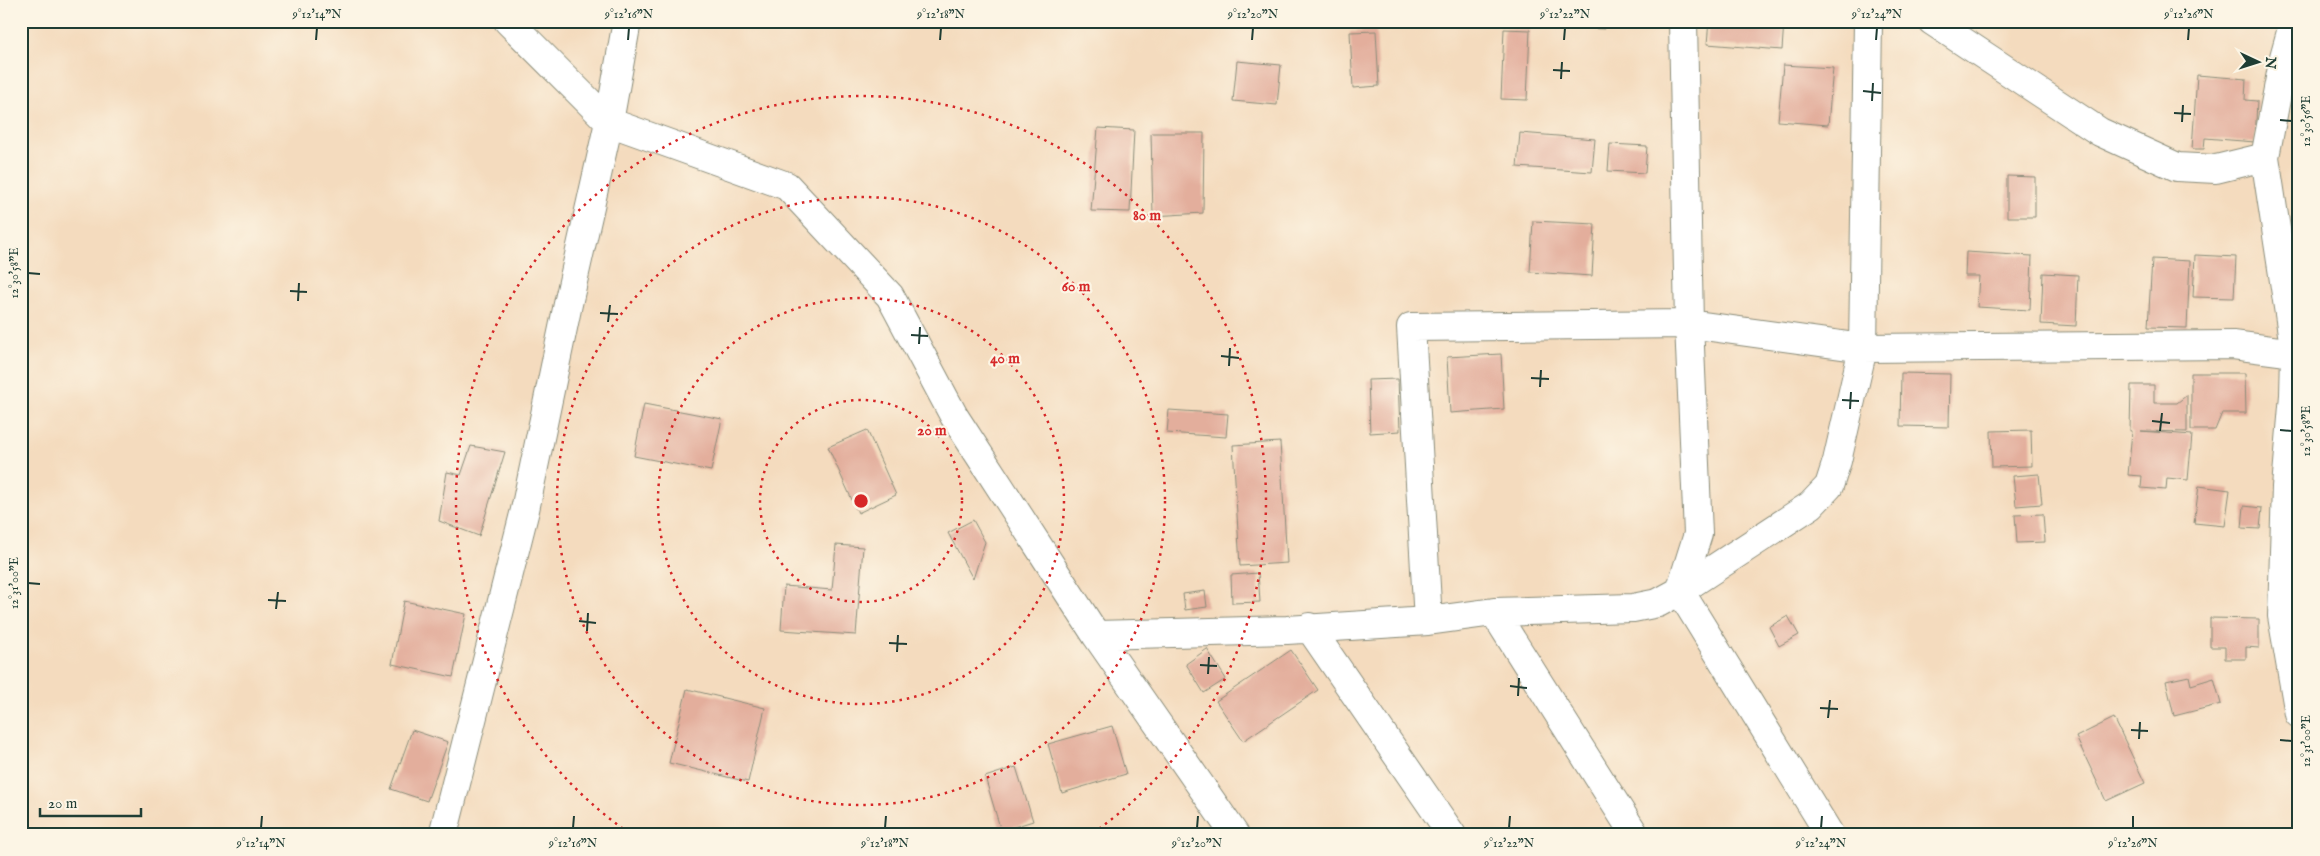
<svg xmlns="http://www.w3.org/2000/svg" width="2320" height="856" font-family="'IM FELL English',serif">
<rect width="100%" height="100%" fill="#fcf5e5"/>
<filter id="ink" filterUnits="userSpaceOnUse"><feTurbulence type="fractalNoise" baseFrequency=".02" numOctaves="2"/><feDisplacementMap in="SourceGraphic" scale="10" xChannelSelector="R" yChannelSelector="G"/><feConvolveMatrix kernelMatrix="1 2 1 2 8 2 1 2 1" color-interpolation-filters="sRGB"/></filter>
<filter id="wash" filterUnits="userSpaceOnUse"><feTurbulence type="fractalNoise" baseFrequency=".0096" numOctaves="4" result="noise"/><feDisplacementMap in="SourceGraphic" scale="20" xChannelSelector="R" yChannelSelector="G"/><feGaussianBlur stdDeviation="1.12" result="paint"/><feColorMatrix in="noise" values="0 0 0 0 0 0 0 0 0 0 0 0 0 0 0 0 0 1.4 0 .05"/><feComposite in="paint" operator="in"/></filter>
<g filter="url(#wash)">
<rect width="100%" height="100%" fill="#f4dbbe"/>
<g id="blocks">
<path fill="#e3ae9c" d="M 1535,21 L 1604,21 L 1604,29 L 1535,26 Z
M 1709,21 L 1784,21 L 1782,50 L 1707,44 Z
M 1504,29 L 1530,30 L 1527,100 L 1501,99 Z
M 1376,31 L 1379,86 L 1353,88 L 1350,32 Z
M 1237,61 L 1281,65 L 1277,105 L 1233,101 Z
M 1783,65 L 1833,68 L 1828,125 L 1778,121 Z
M 2197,75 L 2246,79 L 2245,100 L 2257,101 L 2255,142 L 2205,138 L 2204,149 L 2192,149 Z
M 1098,128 L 1134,130 L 1130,212 L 1091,211 Z
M 1151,133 L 1204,133 L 1203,213 L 1153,216 Z
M 1520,133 L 1595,139 L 1592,172 L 1517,167 Z
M 1610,144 L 1647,146 L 1645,173 L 1608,171 Z
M 2007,176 L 2035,177 L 2035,217 L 2007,217 Z
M 1533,221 L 1595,224 L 1592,276 L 1530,272 Z
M 1966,252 L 2032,256 L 2030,310 L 1977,307 L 1979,276 L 1965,276 Z
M 2195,255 L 2236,257 L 2234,298 L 2193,297 Z
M 2152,259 L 2190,261 L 2187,328 L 2148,327 Z
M 2043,273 L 2078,275 L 2076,326 L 2041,324 Z
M 1501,354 L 1504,409 L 1450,413 L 1447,357 Z
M 1901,373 L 1950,374 L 1949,427 L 1900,426 Z
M 2191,373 L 2245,373 L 2246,413 L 2222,413 L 2215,430 L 2191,430 Z
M 1398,379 L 1400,431 L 1370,433 L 1368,380 Z
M 2131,385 L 2154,385 L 2154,403 L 2177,403 L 2187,395 L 2187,432 L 2141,431 L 2192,435 L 2188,480 L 2167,478 L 2166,490 L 2141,488 L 2142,476 L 2128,475 L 2132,431 L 2130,431 Z
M 644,404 L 722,419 L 711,471 L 634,456 Z
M 1169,410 L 1228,414 L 1226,437 L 1167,433 Z
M 867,430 L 896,495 L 858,513 L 828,447 Z
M 2031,430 L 2032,466 L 1992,467 L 1991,431 Z
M 1280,442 L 1287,563 L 1240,566 L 1233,445 Z
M 471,446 L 505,452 L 479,536 L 439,521 L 447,472 L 461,475 Z
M 2039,474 L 2042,504 L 2016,506 L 2013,476 Z
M 2199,486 L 2230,490 L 2225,526 L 2194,523 Z
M 2244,506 L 2262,508 L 2260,529 L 2242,528 Z
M 2043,514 L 2045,542 L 2017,543 L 2015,515 Z
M 973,520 L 985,542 L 973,579 L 948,533 Z
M 836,545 L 863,547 L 856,635 L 781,630 L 784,586 L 832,590 Z
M 1258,573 L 1260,602 L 1232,603 L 1231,575 Z
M 1205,591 L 1207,607 L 1185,610 L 1183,594 Z
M 404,601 L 466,614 L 453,677 L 392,664 Z
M 1788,616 L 1799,635 L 1779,646 L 1769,627 Z
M 2210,618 L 2259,619 L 2259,648 L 2246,647 L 2246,659 L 2225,659 L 2225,647 L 2210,647 Z
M 1207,649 L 1226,679 L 1204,693 L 1186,664 Z
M 1291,650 L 1318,690 L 1243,741 L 1216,701 Z
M 2189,676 L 2191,685 L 2214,678 L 2221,704 L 2174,716 L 2166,681 Z
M 687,689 L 765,708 L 748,782 L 669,763 Z
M 2114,718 L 2145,783 L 2106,801 L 2076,737 Z
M 1112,726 L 1126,774 L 1062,793 L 1048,744 Z
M 412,730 L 448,742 L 427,801 L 391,789 Z
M 1016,767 L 1033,821 L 1001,831 L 985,777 Z"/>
</g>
</g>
<g filter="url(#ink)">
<use href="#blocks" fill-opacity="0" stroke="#8a8c79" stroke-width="1"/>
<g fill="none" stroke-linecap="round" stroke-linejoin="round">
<defs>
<path id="minor" d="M 508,21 L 609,122 L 787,186 L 890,296 L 954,416 L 1096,635 L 1235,835
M 1683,21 L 1689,324 L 1698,534 L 1680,591 L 1830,835
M 1932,21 L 2100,132 L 2177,167 L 2216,169 L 2265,157
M 2295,353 L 2294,395 L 2286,487 L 2282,616 L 2299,714
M 1494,612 L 1635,835
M 1428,621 L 1411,327 L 1689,324 L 1863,348 L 2233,345 L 2295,353 L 2265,157 L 2284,57 L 2294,21
M 1309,627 L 1452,835
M 1096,635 L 1287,630 L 1428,621 L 1494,612 L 1633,608 L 1658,603 L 1680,591 L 1811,505 L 1829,486 L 1837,461 L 1863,348 L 1868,21
M 443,835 L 525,510 L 568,304 L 609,122 L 627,21"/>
</defs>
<use href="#minor" stroke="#8a8c79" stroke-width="30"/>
<use href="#minor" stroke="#fff" stroke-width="28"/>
</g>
</g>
<path fill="none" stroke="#1f3d34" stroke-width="2" d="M 316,40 L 317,28M 628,40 L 629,28M 940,40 L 941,28M 1252,40 L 1253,28M 1564,40 L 1565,28M 1876,40 L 1877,28M 2188,40 L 2189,28M 1553,70 L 1570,71M 1561,79 L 1562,62M 1863,91 L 1881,93M 1872,101 L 1873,83M 2174,113 L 2191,114M 2280,120 L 2292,121M 2182,122 L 2183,105M 28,273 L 40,274M 290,291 L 307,292M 298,301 L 299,283M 600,313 L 618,314M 608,322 L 610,305M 911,335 L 928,336M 919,344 L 920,327M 1221,356 L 1239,358M 1229,366 L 1230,348M 1531,378 L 1549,379M 1540,387 L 1541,370M 1842,400 L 1859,401M 1850,409 L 1851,392M 2152,421 L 2170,423M 2280,430 L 2292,431M 2160,431 L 2162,413M 28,583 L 40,584M 268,600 L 286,601M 276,609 L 278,592M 579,621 L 596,623M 587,631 L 588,613M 889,643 L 907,644M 897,652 L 898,635M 1200,665 L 1217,666M 1208,674 L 1209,657M 1510,686 L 1527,688M 1518,696 L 1519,678M 1820,708 L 1838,709M 1828,718 L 1830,700M 2131,730 L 2148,731M 2139,739 L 2140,722M 2280,740 L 2292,741M 261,828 L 262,816M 573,828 L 574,816M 885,828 L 886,816M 1197,828 L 1198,816M 1509,828 L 1510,816M 1821,828 L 1822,816M 2133,828 L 2133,816"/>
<g fill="none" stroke="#d62828" stroke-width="2.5" stroke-dasharray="2.5 5">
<circle cx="861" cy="501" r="101"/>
<circle cx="861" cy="501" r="203"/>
<circle cx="861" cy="501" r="304"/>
<path d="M629 833A405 405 0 1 1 1093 833"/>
</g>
<circle cx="861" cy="501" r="8" fill="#d62828" stroke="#fcf5e5" stroke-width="2.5"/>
<g font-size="15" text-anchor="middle" font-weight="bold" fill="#d62828" stroke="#fcf5e5" stroke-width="4.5" stroke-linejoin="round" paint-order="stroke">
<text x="1147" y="220">80 m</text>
<text x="1076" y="291">60 m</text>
<text x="1005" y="363">40 m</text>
<text x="932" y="435">20 m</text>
</g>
<rect width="2320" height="856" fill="none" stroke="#fcf5e5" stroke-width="55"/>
<g transform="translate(2258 62) rotate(94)" stroke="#fcf5e5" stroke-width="4" paint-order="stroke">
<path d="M0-4L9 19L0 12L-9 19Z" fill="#1f3d34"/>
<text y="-8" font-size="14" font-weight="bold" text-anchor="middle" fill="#1f3d34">N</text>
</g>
<path d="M40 808v8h101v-8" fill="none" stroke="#1f3d34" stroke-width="2.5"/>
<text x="48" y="808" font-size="15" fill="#1f3d34" stroke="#fcf5e5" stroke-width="4" paint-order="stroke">20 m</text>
<rect x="28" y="28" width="2264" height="800" fill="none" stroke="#1f3d34" stroke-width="2"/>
<g font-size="12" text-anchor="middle" fill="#1f3d34">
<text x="317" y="18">9°12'14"N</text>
<text x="629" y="18">9°12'16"N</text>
<text x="941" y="18">9°12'18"N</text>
<text x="1253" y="18">9°12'20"N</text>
<text x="1565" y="18">9°12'22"N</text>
<text x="1877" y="18">9°12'24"N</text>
<text x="2189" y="18">9°12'26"N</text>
<text transform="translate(2306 121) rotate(-90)" y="4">12°30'56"E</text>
<text transform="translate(14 273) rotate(-90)" y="4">12°30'58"E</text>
<text transform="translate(2306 431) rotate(-90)" y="4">12°30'58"E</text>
<text transform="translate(14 583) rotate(-90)" y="4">12°31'00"E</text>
<text transform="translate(2306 741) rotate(-90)" y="4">12°31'00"E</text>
<text x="261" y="847">9°12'14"N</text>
<text x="573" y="847">9°12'16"N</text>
<text x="885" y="847">9°12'18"N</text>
<text x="1197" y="847">9°12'20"N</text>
<text x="1509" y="847">9°12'22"N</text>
<text x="1821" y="847">9°12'24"N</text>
<text x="2133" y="847">9°12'26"N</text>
</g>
</svg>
